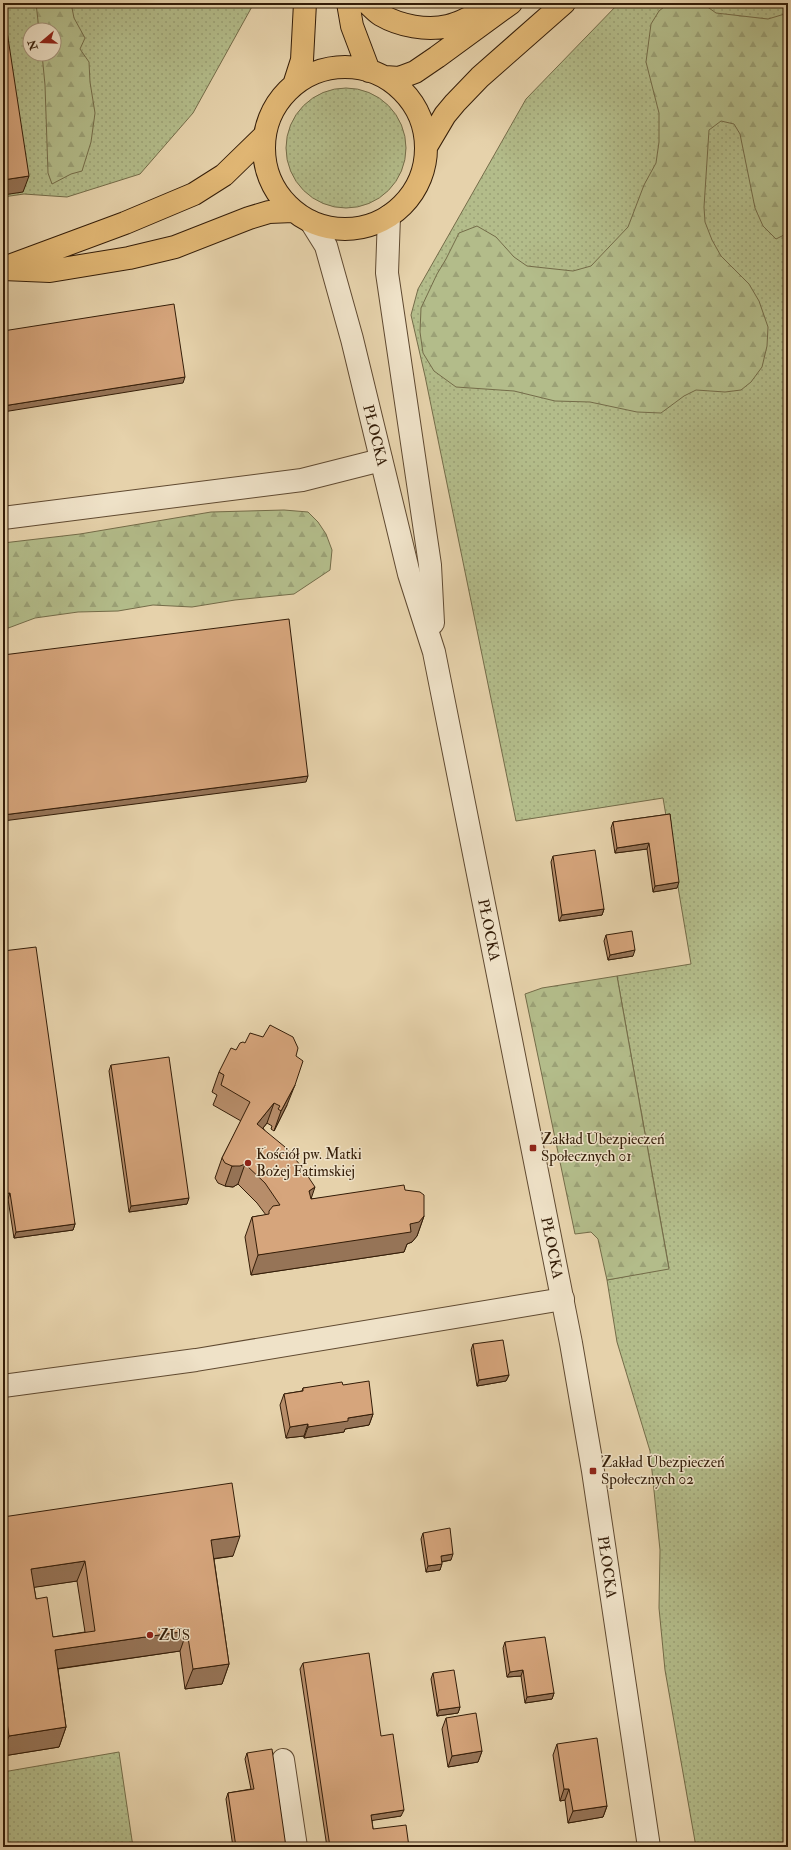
<svg xmlns="http://www.w3.org/2000/svg" width="791" height="1850" font-family="'IM FELL Double Pica',serif">
<defs>
<pattern id="grass-dots" width="8" height="8" patternUnits="userSpaceOnUse"><rect width="8" height="8" fill="#b3bc8a"/><path d="M2 2h.1M6 6h.1" fill="none" stroke="#9ba176" stroke-width="1.8" stroke-linecap="round"/></pattern>
<pattern id="forest-firs" width="22" height="20" patternUnits="userSpaceOnUse"><rect width="22" height="20" fill="#b3bc8a"/><path d="M5 1l3.5 6h-7zM16 11l3.5 6h-7z" fill="#9ba176"/></pattern>
</defs>
<rect width="100%" height="100%" fill="#e6d2ab"/>
<filter id="stains"><feTurbulence type="fractalNoise" baseFrequency=".005" numOctaves="4"/><feColorMatrix values="0 0 0 0 .2 0 0 0 0 .09 0 0 0 0 .02 0 0 0 .5 -.17"/></filter>
<radialGradient id="worn" r=".72"><stop offset=".6" stop-color="#630" stop-opacity="0"/><stop offset="1" stop-color="#630" stop-opacity=".3"/></radialGradient>
<path fill="url(#grass-dots)" stroke="#746c49" fill-rule="evenodd" d="M 3,3 L 254,3 L 193,113 L 140,174 L 67,197 L 24,194 L 3,197 ZM 30,30 L 54,30 L 54,54 L 30,54 Z
M 619,3 L 788,3 L 788,1847 L 696,1847 L 665,1670 L 659,1608 L 660,1550 L 650,1451 L 617,1342 L 607,1280 L 669,1268 L 617,976 L 691,964 L 663,798 L 516,821 L 425,376 L 411,315 L 418,289 L 526,99 Z
M286 148a60 60 0 1 1 120 0a60 60 0 1 1-120 0Z
M 119,1752 L 133,1847 L 3,1847 L 3,1772 Z"/>
<path fill="url(#forest-firs)" stroke="#746c49" d="M 36,3 L 71,3 L 74,18 L 85,38 L 80,49 L 89,62 L 90,82 L 95,113 L 91,142 L 82,171 L 71,174 L 52,184 L 48,173 L 45,85 L 42,54 L 54,54 L 54,30 L 39,30 Z
M 669,3 L 702,3 L 716,13 L 768,19 L 788,13 L 788,233 L 776,239 L 763,226 L 755,208 L 740,134 L 734,124 L 721,121 L 709,130 L 704,207 L 705,222 L 712,240 L 721,256 L 749,284 L 759,301 L 768,327 L 767,346 L 762,367 L 751,382 L 741,390 L 725,392 L 696,390 L 684,396 L 661,413 L 637,412 L 590,402 L 555,401 L 514,391 L 456,387 L 434,371 L 423,353 L 420,332 L 421,308 L 437,274 L 446,259 L 459,233 L 477,226 L 496,237 L 514,257 L 527,266 L 573,271 L 591,266 L 628,227 L 644,185 L 656,163 L 659,142 L 659,113 L 646,62 L 651,24 L 659,11 Z
M 284,510 L 308,512 L 318,522 L 326,534 L 332,550 L 330,570 L 294,594 L 235,600 L 192,607 L 153,605 L 118,611 L 78,612 L 35,618 L 3,630 L 3,543 L 80,534 L 211,512 Z
M 617,976 L 669,1269 L 607,1280 L 598,1239 L 591,1232 L 575,1234 L 525,994 L 542,988 Z"/>
<g fill="none" stroke-linecap="round" stroke-linejoin="round">
<defs>
<g id="minor">
<path d="M 389,216 L 387,273 L 430,565 L 433,623"/>
<path id="s1" d="M 311,222 L 326,246 L 352,339 L 409,574 L 434,652 L 571,1343 L 593,1471 L 649,1847"/>
<path d="M 3,518 L 302,480 L 381,460"/>
<path d="M 3,1386 L 196,1360 L 563,1299"/>
<path d="M 283,1760 L 296,1847"/>
</g>
<path id="major" d="M 348,3 L 352,26 L 369,71
M 367,3 C 372,7 376,12 381,15 C 400,26 427,31 448,26 C 461,23 475,15 487,8
M264 148a81 81 0 1 1 162 0a81 81 0 1 1-162 0Z
M 385,77 L 399,78 L 415,72 L 437,57 L 511,3
M 294,85 L 302,60 L 305,3
M 426,147 L 445,115 L 455,103 L 480,77 L 564,3
M 9,266 L 125,223 L 194,194 L 224,175 L 264,136
M 3,269 L 50,271 L 129,258 L 175,247 L 249,218 L 269,212 L 293,211"/>
</defs>
<use href="#minor" stroke="#604a31" stroke-width="24"/>
<use href="#major" stroke="#341d08" stroke-width="24"/>
<use href="#minor" stroke="#efe2c8" stroke-width="22"/>
<use href="#major" stroke="#e3b976" stroke-width="22"/>
</g>
<path fill="#b88e6b" stroke="#341d08" fill-rule="evenodd" d="M 670,814 L 677,888 L 653,892 L 647,849 L 615,853 L 611,828 L 613,822 Z
M 553,856 L 604,909 L 602,915 L 559,921 L 551,862 Z
M 606,935 L 633,956 L 608,960 L 604,941 Z
M 3,951 L 75,1224 L 73,1230 L 14,1238 L 8,1199 Z
M 111,1065 L 187,1204 L 129,1212 L 109,1071 Z
M 219,1072 L 287,1105 L 274,1131 L 271,1129 L 272,1126 L 267,1123 L 263,1128 L 311,1199 L 405,1190 L 424,1216 L 417,1236 L 412,1242 L 407,1244 L 404,1252 L 251,1275 L 245,1237 L 252,1217 L 266,1215 L 257,1203 L 238,1184 L 233,1187 L 225,1186 L 218,1183 L 215,1178 L 222,1158 L 241,1121 L 213,1105 L 217,1095 L 212,1092 Z
M 473,1344 L 509,1375 L 506,1381 L 477,1386 L 471,1350 Z
M 343,1385 L 373,1414 L 369,1425 L 345,1429 L 344,1432 L 304,1438 L 304,1436 L 286,1438 L 280,1405 L 284,1394 L 302,1391 L 303,1388 Z
M 3,1517 L 233,1556 L 214,1559 L 229,1664 L 222,1684 L 185,1689 L 180,1651 L 58,1669 L 66,1727 L 59,1747 L 3,1756 ZM 77,1581 L 85,1632 L 53,1637 L 36,1599 L 34,1587 Z
M 423,1533 L 451,1560 L 442,1562 L 440,1570 L 426,1572 L 421,1539 Z
M 505,1642 L 554,1693 L 552,1699 L 525,1703 L 521,1676 L 507,1677 L 503,1648 Z
M 303,1663 L 381,1736 L 401,1816 L 372,1820 L 373,1829 L 409,1847 L 327,1847 L 300,1669 Z
M 433,1673 L 460,1707 L 458,1713 L 437,1716 L 431,1679 Z
M 446,1718 L 482,1751 L 478,1762 L 448,1767 L 442,1729 Z
M 557,1744 L 607,1806 L 603,1817 L 568,1823 L 565,1800 L 560,1801 L 553,1755 Z
M 247,1753 L 286,1847 L 233,1847 L 226,1799 L 228,1793 L 251,1789 L 245,1759 Z"/>
<path fill="#967457" stroke="#341d08" d="M 29,176 L 23,192 L 3,195 L 3,180 Z
M 185,377 L 183,383 L 3,412 L 3,406 Z
M 308,776 L 306,782 L 3,821 L 3,815 Z
M 649,843 L 647,849 L 615,853 L 617,848 Z
M 679,882 L 677,888 L 653,892 L 655,886 Z
M 604,909 L 602,915 L 559,921 L 562,915 Z
M 635,950 L 633,956 L 608,960 L 610,955 Z
M 295,1085 L 287,1105 L 274,1131 L 281,1111 Z
M 274,1103 L 267,1123 L 250,1144 L 257,1124 Z
M 245,1164 L 238,1184 L 233,1187 L 225,1186 L 232,1166 Z
M 315,1187 L 308,1208 L 309,1191 Z
M 10,1193 L 8,1199 L 3,1200 L 3,1194 Z
M 189,1198 L 187,1204 L 129,1212 L 131,1206 Z
M 424,1216 L 417,1236 L 412,1242 L 407,1244 L 404,1252 L 251,1275 L 258,1255 L 410,1224 Z
M 75,1224 L 73,1230 L 14,1238 L 16,1232 Z
M 509,1375 L 506,1381 L 477,1386 L 479,1380 Z
M 373,1414 L 369,1425 L 345,1429 L 344,1432 L 304,1438 L 308,1427 L 348,1418 Z
M 308,1424 L 304,1436 L 286,1438 L 290,1427 Z
M 240,1536 L 233,1556 L 203,1560 L 211,1540 Z
M 453,1554 L 451,1560 L 439,1562 L 441,1556 Z
M 85,1561 L 77,1581 L 23,1589 L 31,1569 Z
M 442,1564 L 440,1570 L 426,1572 L 428,1566 Z
M 187,1631 L 180,1651 L 48,1670 L 55,1650 Z
M 229,1664 L 222,1684 L 185,1689 L 193,1669 Z
M 523,1670 L 521,1676 L 507,1677 L 510,1672 Z
M 554,1693 L 552,1699 L 525,1703 L 527,1697 Z
M 460,1707 L 458,1713 L 437,1716 L 439,1710 Z
M 66,1727 L 59,1747 L 3,1756 L 3,1752 L 9,1736 Z
M 482,1751 L 478,1762 L 448,1767 L 452,1756 Z
M 564,1789 L 569,1789 L 565,1800 L 560,1801 Z
M 607,1806 L 603,1817 L 568,1823 L 573,1811 Z
M 404,1810 L 401,1816 L 369,1821 L 371,1815 Z"/>
<path fill="#d6a57c" stroke="#341d08" fill-rule="evenodd" d="M 3,5 L 29,176 L 3,180 Z
M 174,304 L 185,377 L 3,406 L 3,331 Z
M 289,619 L 308,776 L 3,815 L 3,655 Z
M 670,814 L 679,882 L 655,886 L 649,843 L 617,848 L 613,822 Z
M 595,850 L 604,909 L 562,915 L 553,856 Z
M 632,931 L 635,950 L 610,955 L 606,935 Z
M 36,947 L 75,1224 L 16,1232 L 10,1193 L 3,1194 L 3,951 Z
M 270,1025 L 293,1037 L 298,1048 L 296,1056 L 303,1061 L 295,1085 L 281,1111 L 278,1109 L 280,1106 L 274,1103 L 257,1124 L 285,1147 L 301,1166 L 315,1187 L 309,1191 L 311,1199 L 404,1185 L 405,1190 L 420,1192 L 424,1195 L 424,1216 L 419,1222 L 410,1224 L 411,1232 L 258,1255 L 252,1217 L 269,1214 L 269,1211 L 273,1206 L 280,1205 L 265,1183 L 245,1164 L 240,1166 L 232,1166 L 225,1163 L 222,1158 L 250,1102 L 221,1085 L 224,1075 L 219,1072 L 231,1048 L 236,1050 L 240,1043 L 243,1042 L 245,1043 L 250,1033 L 263,1037 Z
M 169,1057 L 189,1198 L 131,1206 L 111,1065 Z
M 503,1340 L 509,1375 L 479,1380 L 473,1344 Z
M 369,1381 L 373,1414 L 348,1418 L 348,1421 L 308,1427 L 308,1424 L 290,1427 L 284,1394 L 303,1391 L 303,1388 L 342,1382 L 343,1385 Z
M 232,1483 L 240,1536 L 211,1540 L 229,1664 L 193,1669 L 187,1631 L 55,1650 L 66,1727 L 9,1736 L 3,1695 L 3,1517 ZM 85,1561 L 95,1631 L 53,1637 L 47,1597 L 36,1599 L 31,1569 Z
M 450,1528 L 453,1554 L 441,1556 L 442,1564 L 428,1566 L 423,1533 Z
M 545,1637 L 554,1693 L 527,1697 L 523,1670 L 510,1672 L 505,1642 Z
M 369,1653 L 381,1736 L 393,1734 L 404,1810 L 371,1815 L 373,1829 L 406,1825 L 409,1847 L 330,1847 L 303,1663 Z
M 454,1670 L 460,1707 L 439,1710 L 433,1673 Z
M 476,1713 L 482,1751 L 452,1756 L 446,1718 Z
M 597,1738 L 607,1806 L 573,1811 L 569,1789 L 564,1789 L 557,1744 Z
M 272,1749 L 286,1847 L 236,1847 L 228,1793 L 254,1789 L 247,1753 Z"/>
<g fill="#8f2418" stroke="#efe2c8" stroke-width="1.5">
<rect x="529" y="1144" width="8" height="8" rx="2"/>
<circle cx="248" cy="1163" r="4"/>
<rect x="589" y="1467" width="8" height="8" rx="2"/>
<circle cx="150" cy="1635" r="4"/>
</g>
<g text-anchor="middle" stroke-width="3" stroke-linejoin="round" paint-order="stroke">
<g font-size="15" fill="#341d08" stroke="#efe2c8">
<text dy="5" stroke="none"><textPath href="#s1" startOffset="224">PŁOCKA</textPath></text>
<text dy="5" stroke="none"><textPath href="#s1" startOffset="732">PŁOCKA</textPath></text>
<text dy="5" stroke="none"><textPath href="#s1" startOffset="1056">PŁOCKA</textPath></text>
<text dy="5" stroke="none"><textPath href="#s1" startOffset="1380">PŁOCKA</textPath></text>
</g>
<g font-size="15" fill="#341d08" stroke="#efe2c8" text-anchor="start">
<text x="541" y="1144">Zakład Ubezpieczeń<tspan x="541" dy="17">Społecznych 01</tspan></text>
<text x="256" y="1159">Kościół pw. Matki<tspan x="256" dy="17">Bożej Fatimskiej</tspan></text>
<text x="601" y="1467">Zakład Ubezpieczeń<tspan x="601" dy="17">Społecznych 02</tspan></text>
<text x="158" y="1640">ZUS</text>
</g>
</g>
<rect width="791" height="1850" fill="none" stroke="#e6d2ab" stroke-width="16"/>
<rect x="4" y="4" width="783" height="1842" fill="none" stroke="#341d08" stroke-width="2"/>
<rect x="8" y="8" width="775" height="1834" fill="none" stroke="#341d08"/>
<g transform="translate(42 42) rotate(251)"><circle r="19" fill="#efe2c8" stroke="#a4937b"/>
<path d="M0-3L7 15L0 10L-7 15Z" fill="#8f2418"/>
<text y="-6" font-size="11" font-weight="bold" text-anchor="middle" fill="#341d08">N</text>
</g>
<rect width="100%" height="100%" filter="url(#stains)"/>
<rect width="100%" height="100%" fill="url(#worn)"/>
</svg>
